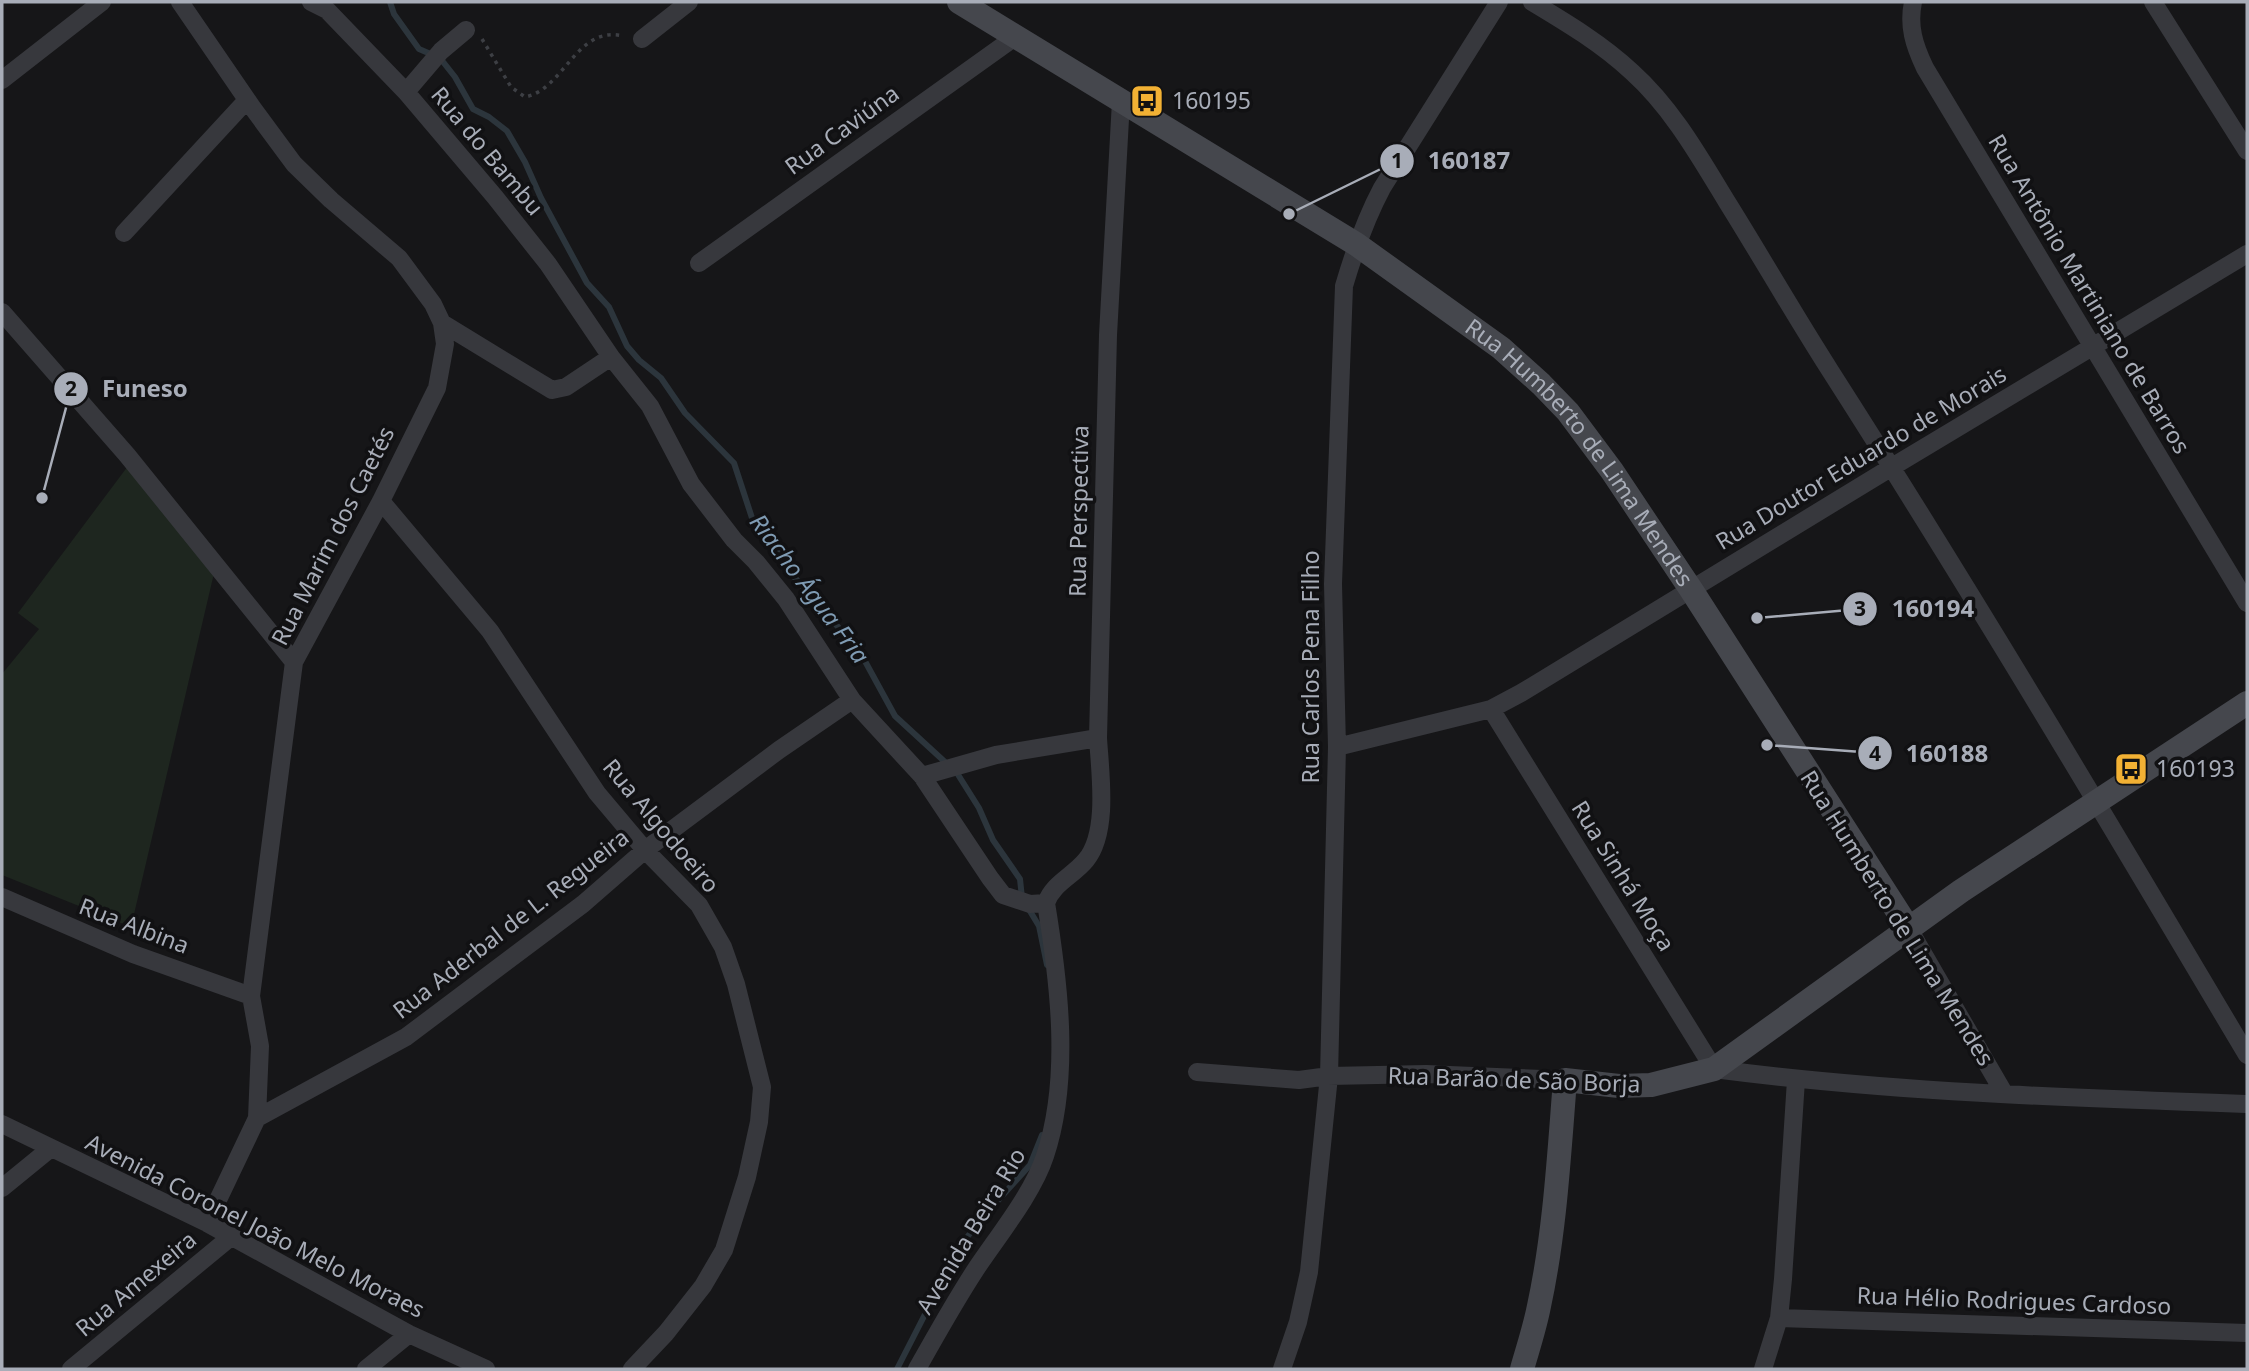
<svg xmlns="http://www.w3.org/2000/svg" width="2249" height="1371" font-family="'Noto Sans',sans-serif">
<rect width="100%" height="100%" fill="#161618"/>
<path fill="#1e261f" d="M 128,466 L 215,569 L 131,927 L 2,875 L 2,674 L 39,629 L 18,613 Z"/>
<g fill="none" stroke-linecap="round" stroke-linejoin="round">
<path stroke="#2c353c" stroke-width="6" d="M 390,2 L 394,14 L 419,49 L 440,58 L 455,77 L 473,109 L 489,117 L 507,131 L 525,162 L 541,198 L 587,283 L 609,307 L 627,346 L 639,360 L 661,378 L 685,413 L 734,463 L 753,521 L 774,541 L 789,571 L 860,652 L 895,716 L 957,773 L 979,808 L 993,840 L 1020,879 L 1022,898 L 1039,926 L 1047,965
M 897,1369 L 960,1246 L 984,1216 L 1030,1165 L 1042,1135"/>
<path stroke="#3d3f44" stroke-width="3.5" stroke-dasharray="3.5 5" stroke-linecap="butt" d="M 482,39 L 511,87 L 525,97 C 565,89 576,25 623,36"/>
<path stroke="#37383d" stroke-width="18" d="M 180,2 L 252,107 L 294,164 L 331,200 L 399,258 L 433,304 L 442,323 L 445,344 L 437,388 L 381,501 L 294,662 L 251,996 L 260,1046 L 257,1118 L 207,1223
M 311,2 L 327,10 L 406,92 L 495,197 L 548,264 L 611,357 L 566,387 L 552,390 L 442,323
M 1532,2 C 1567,23 1602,44 1632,72 C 1672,108 1699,156 1727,202 C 1762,258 1795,316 1831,372 C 1975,597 2111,826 2247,1055
M 1913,2 C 1908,26 1914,45 1925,68 L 2247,603
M 2153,2 L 2247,151
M 642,39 L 689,2
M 2,80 L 102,2
M 406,92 L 441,51 L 466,30
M 124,233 L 247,100
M 699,263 L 1015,37
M 2,312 L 127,455 L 294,662
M 611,357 L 650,406 L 691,484 L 734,540 L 756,562 L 786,599 L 852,700 L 922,776 L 990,878 L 1003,895 L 1030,904 L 1046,903
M 381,501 L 490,631 L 597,793 L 645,850 L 699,905 L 723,947 L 736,984 L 762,1087 L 759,1122 L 747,1177 L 724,1250 L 703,1286 L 666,1333 L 632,1369
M 1491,709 L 1714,1069 C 1890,1092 2069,1098 2247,1104
M 1337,747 L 1491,709 L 1521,693 L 1892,467 L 2247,254
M 922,776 L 996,755 L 1098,738
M 2,897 L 133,954 L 251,996
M 1046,903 C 1053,883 1073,876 1086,860 C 1109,832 1100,772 1098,738 L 1108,335 L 1121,101
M 1909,929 L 2004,1093
M 1197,1072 L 1299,1080 L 1329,1076 L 1426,1074 L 1565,1080
M 257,1118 L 406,1037 L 583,904 L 645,850 L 779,750 L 852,700
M 2,1124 L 207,1223 L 409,1334 L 486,1369
M 2,1188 L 51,1148
M 1779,1318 L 2247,1333
M 71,1369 L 232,1236
M 366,1369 L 409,1334
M 917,1369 C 936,1335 955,1301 976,1269 C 998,1236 1033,1193 1045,1156 C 1071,1078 1059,982 1046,903
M 1282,1369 L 1298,1322 L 1309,1272 L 1329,1076 L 1337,747 L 1333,584 L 1344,286 C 1354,252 1365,220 1382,188 L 1499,2
M 1763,1369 L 1779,1318 L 1783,1279 L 1796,1080"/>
<g stroke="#45474d" stroke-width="24">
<path id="s1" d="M 959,2 L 1356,244 L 1501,348 L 1541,384 L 1568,412 L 1612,471 L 1692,591 L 1909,929"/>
<path d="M 1522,1369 C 1528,1348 1535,1327 1539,1306 C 1555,1232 1559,1155 1565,1080 L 1619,1086 L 1651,1085 L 1714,1069 L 1961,891 L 2247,703"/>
</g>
</g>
<defs>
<symbol id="bus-square" viewBox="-11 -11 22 22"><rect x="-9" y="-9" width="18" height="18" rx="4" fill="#f2b134" stroke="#111113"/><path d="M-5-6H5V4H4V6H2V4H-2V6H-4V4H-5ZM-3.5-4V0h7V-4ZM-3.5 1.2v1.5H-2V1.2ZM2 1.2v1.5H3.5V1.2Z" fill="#111"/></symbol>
</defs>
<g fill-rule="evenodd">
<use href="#bus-square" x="1128" y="82" width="38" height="38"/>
<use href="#bus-square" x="2112" y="750" width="38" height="38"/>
</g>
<g text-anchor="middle" stroke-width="7" stroke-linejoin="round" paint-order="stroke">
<g font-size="23" fill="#a8adb8" stroke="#111113" text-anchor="start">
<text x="1172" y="109">160195</text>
<text x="2156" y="777">160193</text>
</g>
<g font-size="23" fill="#a8adb8" stroke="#111113">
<text transform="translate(842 130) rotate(-36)" y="8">Rua Caviúna</text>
<text transform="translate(487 151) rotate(50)" y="8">Rua do Bambu</text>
<text transform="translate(2089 294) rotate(59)" y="8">Rua Antônio Martiniano de Barros</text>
<text dy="8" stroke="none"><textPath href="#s1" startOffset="774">Rua Humberto de Lima Mendes</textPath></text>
<text transform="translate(1861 458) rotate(-31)" y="8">Rua Doutor Eduardo de Morais</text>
<text transform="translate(1079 511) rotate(-89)" y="8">Rua Perspectiva</text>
<text transform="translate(333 536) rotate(-63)" y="8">Rua Marim dos Caetés</text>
<text transform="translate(1311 667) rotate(-90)" y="8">Rua Carlos Pena Filho</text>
<text transform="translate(661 826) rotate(50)" y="8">Rua Algodoeiro</text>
<text transform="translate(1623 876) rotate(58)" y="8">Rua Sinhá Moça</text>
<text transform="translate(1897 918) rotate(58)" y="8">Rua Humberto de Lima Mendes</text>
<text transform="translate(511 924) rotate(-38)" y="8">Rua Aderbal de L. Regueira</text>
<text transform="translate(134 926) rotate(21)" y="8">Rua Albina</text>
<text transform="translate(1514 1080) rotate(2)" y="8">Rua Barão de São Borja</text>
<text transform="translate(255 1226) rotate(27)" y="8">Avenida Coronel João Melo Moraes</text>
<text transform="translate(971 1231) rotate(-59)" y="8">Avenida Beira Rio</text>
<text transform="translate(136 1284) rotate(-40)" y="8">Rua Amexeira</text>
<text transform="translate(2014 1301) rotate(2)" y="8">Rua Hélio Rodrigues Cardoso</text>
</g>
<g font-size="24" font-style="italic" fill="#7f9bb3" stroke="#111113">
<text transform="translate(809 589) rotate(53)" y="8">Riacho Água Fria</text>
</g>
</g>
<path fill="none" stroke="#a8adb8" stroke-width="2.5" d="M1289 214L1397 161M42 498L71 389M1757 618L1860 609M1767 745L1875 753"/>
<g fill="#a8adb8" stroke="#111113" stroke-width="2.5">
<circle cx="1289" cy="214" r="7"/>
<circle cx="42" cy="498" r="7"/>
<circle cx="1757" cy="618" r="7"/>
<circle cx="1767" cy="745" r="7"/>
<circle cx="1397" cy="161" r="18"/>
<circle cx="71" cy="389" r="18"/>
<circle cx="1860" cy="609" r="18"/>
<circle cx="1875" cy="753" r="18"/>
</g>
<g font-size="21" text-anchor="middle" font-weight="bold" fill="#111">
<text x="1397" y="168">1</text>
<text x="71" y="396">2</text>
<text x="1860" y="616">3</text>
<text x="1875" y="761">4</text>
</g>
<g font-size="24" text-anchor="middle" font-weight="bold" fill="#a8adb8" stroke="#111113" stroke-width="7" stroke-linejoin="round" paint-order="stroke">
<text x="1469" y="169">160187</text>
<text x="145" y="397">Funeso</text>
<text x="1933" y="617">160194</text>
<text x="1947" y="762">160188</text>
</g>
<rect width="2249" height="1371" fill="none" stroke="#a8adb8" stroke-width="7"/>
</svg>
